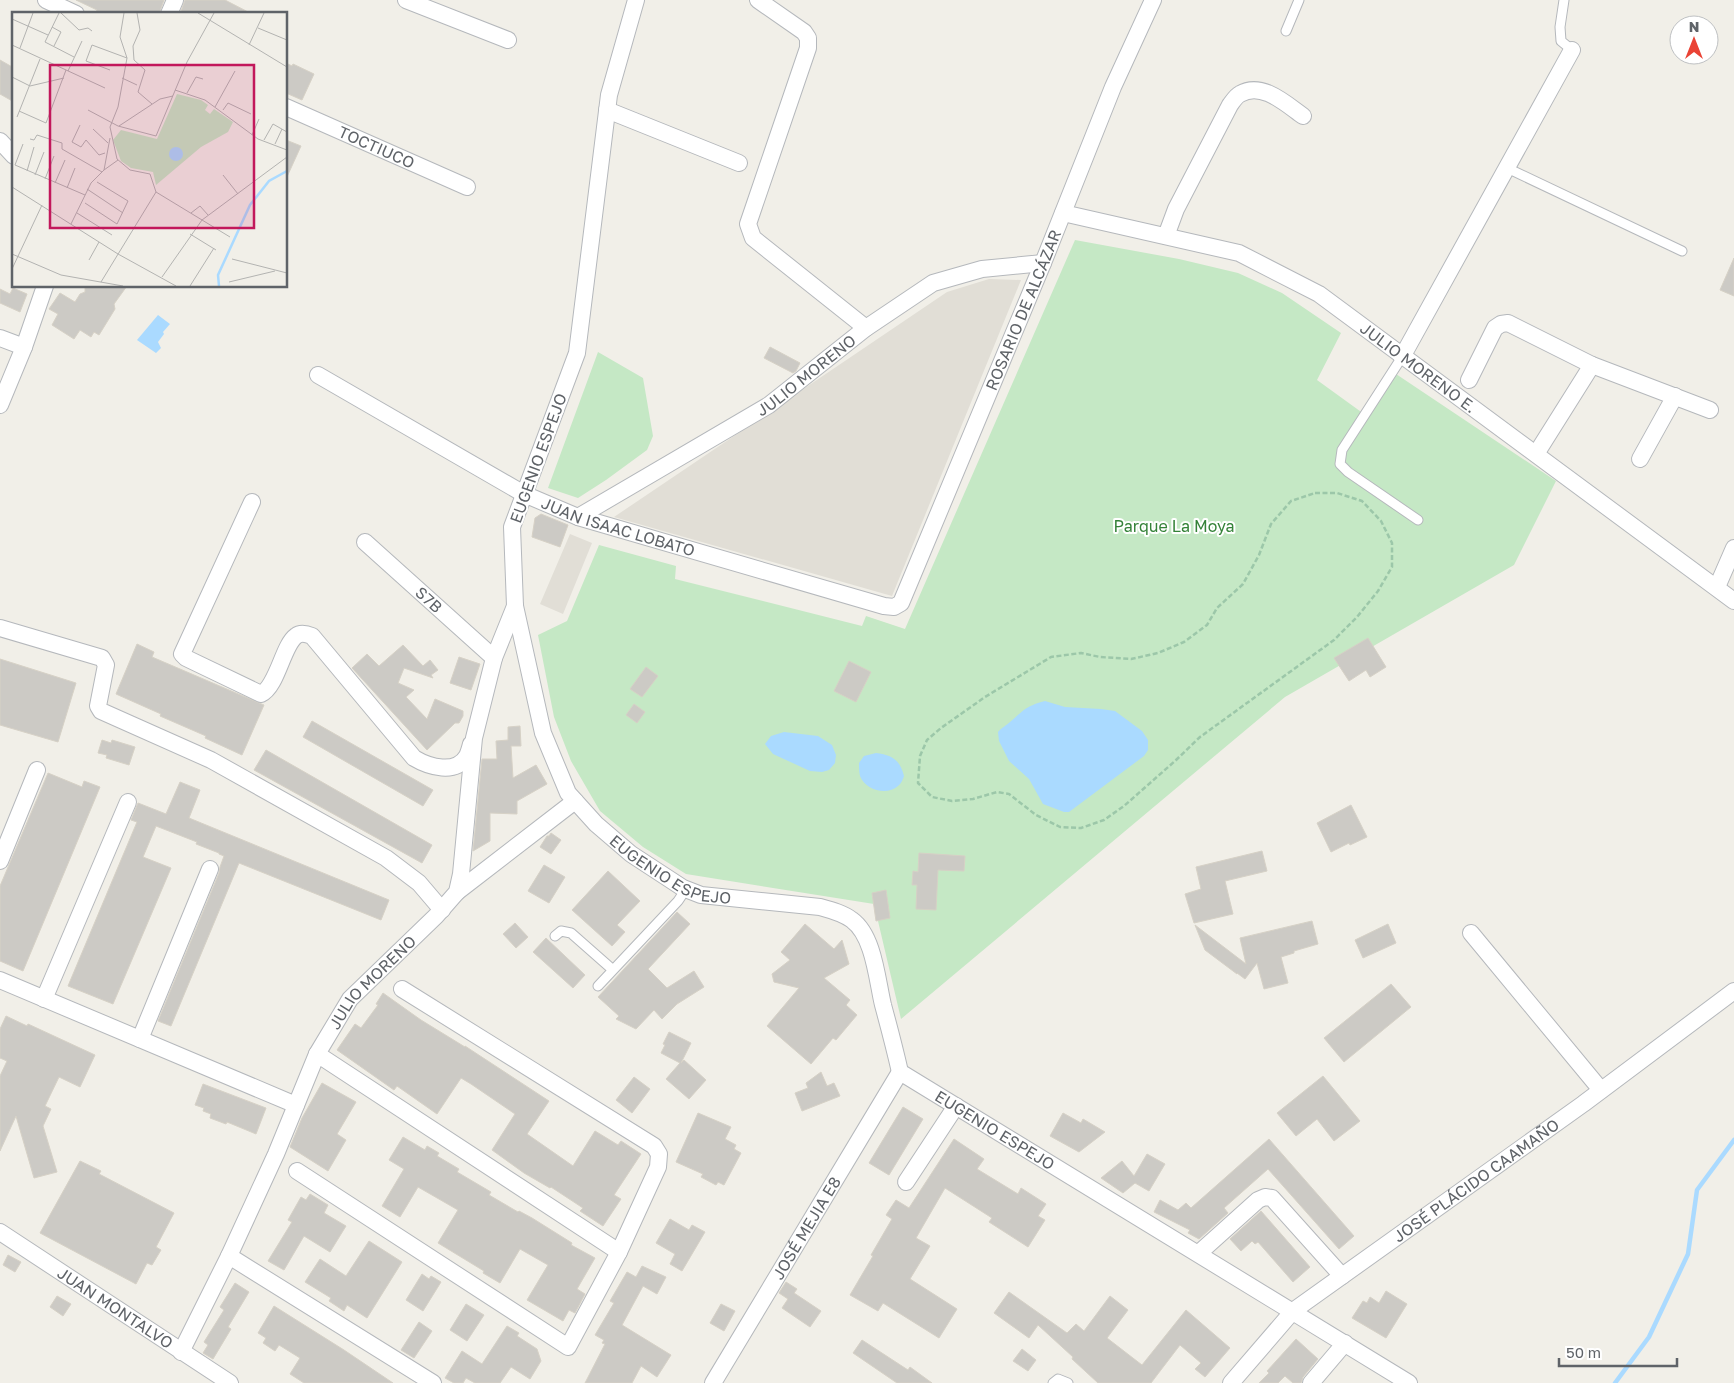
<svg xmlns="http://www.w3.org/2000/svg" width="1734" height="1383" font-family="'Golos Text',sans-serif">
<rect width="100%" height="100%" fill="#f1efe8"/>
<path fill="#e1ded6" d="M 989,279 L 1021,280 L 892,596 L 614,517 L 947,292 Z
M 570,534 L 592,543 L 563,614 L 540,604 Z"/>
<path fill="#c5e8c5" d="M 1075,240 L 1179,259 L 1238,273 L 1282,293 L 1341,333 L 1317,380 L 1364,414 L 1396,374 L 1556,481 L 1514,565 L 1285,697 L 901,1019 L 874,904 L 686,874 L 643,847 L 600,811 L 571,761 L 554,717 L 538,635 L 567,621 L 599,545 L 676,566 L 675,579 L 862,626 L 866,616 L 905,629 Z
M 598,352 L 643,378 L 653,436 L 647,450 L 606,480 L 578,498 L 548,488 Z"/>
<path fill="#aadaff" d="M 158,315 L 170,324 L 163,332 L 164,334 L 158,342 L 161,348 L 156,353 L 137,340 Z
M 1045,701 L 1065,707 L 1101,709 L 1115,711 L 1142,731 L 1148,740 L 1148,750 L 1144,756 L 1069,812 L 1064,812 L 1043,804 L 1029,779 L 1009,761 L 999,741 L 998,732 C 1002,727 1006,726 1010,722 C 1024,710 1026,706 1045,701 Z
M 784,732 L 818,736 L 832,745 L 836,755 L 835,763 L 829,770 L 822,772 L 810,771 L 773,754 L 765,744 L 771,736 Z
M 876,753 C 891,755 900,759 904,776 C 903,779 901,784 898,786 C 887,796 865,790 860,776 C 859,772 859,767 859,763 L 864,756 Z"/>
<g fill="none" stroke-linecap="round" stroke-linejoin="round">
<path stroke="#aadaff" stroke-width="4.5" d="M 1615,1383 L 1649,1337 L 1688,1254 L 1697,1190 L 1734,1140"/>
</g>
<path fill="#cccac5" stroke="#d6d1c6" d="M 76,0 L 164,0 L 159,14 L 95,14 L 97,10 Z
M 185,0 L 225,0 L 252,14 L 180,14 Z
M 0,60 L 14,68 L 14,102 L 0,94 Z
M 286,63 L 292,66 L 293,64 L 314,74 L 302,100 L 286,93 Z
M 286,140 L 301,146 L 286,179 Z
M 1734,258 L 1734,296 L 1720,290 Z
M 85,286 L 127,286 L 114,304 L 115,309 L 99,335 L 94,332 L 91,337 L 80,330 L 74,339 L 52,325 L 58,314 L 49,309 L 60,293 L 75,302 L 80,294 L 85,292 Z
M 13,288 L 27,294 L 20,312 L 0,303 L 0,289 L 10,294 Z
M 770,347 L 800,363 L 796,371 L 793,373 L 764,358 Z
M 541,514 L 568,525 L 560,547 L 532,537 L 535,518 Z
M 1368,638 L 1386,667 L 1370,677 L 1366,670 L 1349,681 L 1334,658 Z
M 137,644 L 154,652 L 152,657 L 264,705 L 242,755 L 205,738 L 206,736 L 160,716 L 161,714 L 116,694 Z
M 403,645 L 423,666 L 430,660 L 438,670 L 431,675 L 433,678 L 404,668 L 398,683 L 414,690 L 406,697 L 427,719 L 435,699 L 463,711 L 463,716 L 459,723 L 455,723 L 427,750 L 352,668 L 367,654 L 379,666 Z
M 459,657 L 480,664 L 471,690 L 450,683 Z
M 0,659 L 76,683 L 58,742 L 0,725 Z
M 849,661 L 871,672 L 856,702 L 834,691 Z
M 646,667 L 658,676 L 642,697 L 630,689 Z
M 634,704 L 645,712 L 637,723 L 626,715 Z
M 312,721 L 433,790 L 423,806 L 303,737 Z
M 520,726 L 521,746 L 511,746 L 513,778 L 536,765 L 547,784 L 517,801 L 517,814 L 490,813 L 490,841 L 473,851 L 482,759 L 497,759 L 496,741 L 508,740 L 508,727 Z
M 102,740 L 111,743 L 112,740 L 135,747 L 129,765 L 106,758 L 107,755 L 98,753 Z
M 266,750 L 432,845 L 422,863 L 254,770 Z
M 48,773 L 82,787 L 84,781 L 100,787 L 23,971 L 0,961 L 0,886 Z
M 180,782 L 200,790 L 189,818 L 389,900 L 381,920 L 239,863 L 171,1026 L 158,1021 L 219,873 L 220,867 L 224,856 L 219,854 L 219,853 L 196,844 L 197,842 L 156,826 L 143,857 L 171,868 L 113,1004 L 68,986 L 137,822 L 131,820 L 138,803 L 166,814 Z
M 1351,805 L 1367,837 L 1350,845 L 1349,843 L 1331,852 L 1317,823 Z
M 551,833 L 561,840 L 551,854 L 540,847 L 547,836 L 549,836 Z
M 1262,851 L 1267,871 L 1225,881 L 1233,914 L 1194,923 L 1185,894 L 1201,889 L 1196,867 Z
M 919,853 L 965,856 L 964,871 L 938,870 L 936,910 L 916,909 L 917,885 L 912,885 L 913,871 L 918,872 Z
M 544,865 L 565,877 L 549,903 L 528,891 Z
M 608,871 L 640,901 L 617,925 L 625,932 L 612,946 L 572,910 Z
M 886,890 L 890,918 L 876,921 L 872,893 Z
M 677,912 L 690,924 L 648,969 L 667,988 L 694,971 L 704,987 L 677,1004 L 662,1019 L 654,1010 L 636,1029 L 616,1019 L 619,1016 L 598,997 Z
M 1312,921 L 1318,944 L 1294,951 L 1294,953 L 1281,957 L 1288,983 L 1264,989 L 1257,963 L 1245,979 L 1237,973 L 1237,974 L 1205,950 L 1195,925 L 1246,964 L 1240,938 Z
M 515,923 L 528,937 L 516,948 L 503,934 Z
M 805,924 L 834,949 L 842,940 L 849,964 L 824,978 L 850,1000 L 846,1005 L 857,1015 L 836,1040 L 833,1038 L 811,1064 L 767,1026 L 799,988 L 774,982 L 772,974 L 790,960 L 781,952 Z
M 1388,924 L 1396,943 L 1363,958 L 1355,940 Z
M 546,938 L 585,975 L 573,988 L 533,952 Z
M 1391,984 L 1411,1007 L 1344,1062 L 1324,1038 Z
M 383,993 L 421,1020 L 465,1047 L 465,1046 L 549,1101 L 527,1134 L 573,1166 L 595,1131 L 618,1145 L 621,1141 L 641,1154 L 614,1195 L 621,1199 L 603,1226 L 580,1211 L 583,1208 L 551,1187 L 550,1188 L 524,1173 L 492,1150 L 515,1114 L 471,1084 L 461,1078 L 437,1114 L 397,1086 L 394,1090 L 337,1050 L 355,1024 L 361,1028 L 378,1005 L 376,1004 Z
M 6,1016 L 27,1026 L 28,1024 L 95,1055 L 80,1087 L 59,1077 L 45,1106 L 51,1109 L 43,1126 L 57,1172 L 34,1178 L 16,1116 L 0,1151 L 0,1076 L 7,1061 L 0,1058 L 0,1029 Z
M 669,1032 L 691,1043 L 681,1063 L 684,1060 L 706,1080 L 689,1099 L 666,1079 L 680,1063 L 661,1053 L 665,1045 L 663,1044 Z
M 821,1072 L 827,1086 L 834,1083 L 840,1096 L 802,1111 L 795,1093 L 808,1088 L 806,1083 Z
M 1323,1076 L 1360,1121 L 1334,1141 L 1317,1119 L 1296,1136 L 1277,1113 Z
M 634,1077 L 650,1089 L 632,1113 L 616,1100 Z
M 322,1083 L 356,1102 L 337,1134 L 346,1140 L 328,1171 L 290,1147 L 302,1118 Z
M 203,1084 L 266,1108 L 256,1134 L 227,1122 L 226,1124 L 210,1118 L 211,1114 L 203,1111 L 204,1108 L 195,1105 Z
M 903,1107 L 923,1119 L 889,1175 L 869,1163 Z
M 698,1113 L 731,1127 L 725,1139 L 736,1145 L 734,1149 L 741,1153 L 724,1185 L 718,1182 L 716,1185 L 701,1177 L 703,1174 L 676,1162 Z
M 1063,1113 L 1081,1123 L 1083,1119 L 1105,1132 L 1079,1152 L 1050,1136 Z
M 403,1137 L 425,1150 L 427,1146 L 439,1153 L 437,1156 L 459,1169 L 457,1172 L 491,1192 L 489,1195 L 518,1212 L 519,1211 L 532,1218 L 572,1243 L 571,1245 L 595,1258 L 577,1289 L 585,1294 L 575,1313 L 569,1310 L 563,1321 L 527,1300 L 548,1265 L 520,1249 L 500,1283 L 483,1273 L 484,1271 L 438,1243 L 458,1210 L 418,1187 L 400,1217 L 382,1206 L 404,1169 L 389,1160 Z
M 954,1139 L 984,1159 L 977,1169 L 1018,1194 L 1021,1188 L 1046,1204 L 1038,1216 L 1045,1220 L 1028,1247 L 989,1222 L 992,1218 L 945,1188 L 916,1238 L 930,1246 L 910,1279 L 957,1309 L 939,1338 L 883,1303 L 878,1311 L 850,1295 L 873,1256 L 871,1255 L 892,1219 L 886,1215 L 896,1200 L 909,1208 Z
M 1269,1139 L 1354,1236 L 1339,1249 L 1268,1169 L 1224,1208 L 1228,1213 L 1199,1239 L 1188,1233 L 1190,1230 L 1154,1212 L 1160,1200 L 1178,1210 L 1186,1203 L 1191,1208 Z
M 1147,1154 L 1165,1164 L 1149,1191 L 1135,1183 L 1123,1193 L 1101,1178 L 1122,1161 L 1134,1176 Z
M 80,1161 L 101,1171 L 99,1174 L 174,1213 L 156,1247 L 161,1250 L 152,1265 L 147,1263 L 136,1284 L 40,1233 Z
M 310,1194 L 328,1205 L 324,1213 L 346,1226 L 330,1252 L 304,1236 L 284,1270 L 268,1261 L 292,1222 L 288,1220 L 301,1197 L 306,1200 Z
M 1261,1211 L 1310,1267 L 1293,1282 L 1258,1242 L 1255,1244 L 1252,1241 L 1241,1251 L 1230,1239 Z
M 670,1219 L 689,1230 L 692,1225 L 705,1232 L 682,1271 L 670,1264 L 675,1254 L 656,1243 Z
M 369,1241 L 402,1262 L 367,1318 L 347,1305 L 344,1311 L 329,1301 L 331,1298 L 305,1282 L 320,1259 L 346,1276 Z
M 8,1255 L 21,1262 L 15,1272 L 3,1265 Z
M 642,1266 L 666,1277 L 657,1294 L 643,1286 L 622,1325 L 671,1355 L 657,1377 L 641,1366 L 632,1383 L 585,1383 L 605,1344 L 602,1343 L 604,1340 L 595,1335 L 614,1303 L 610,1301 L 627,1272 L 636,1277 Z
M 422,1274 L 429,1279 L 431,1276 L 441,1282 L 423,1311 L 406,1300 Z
M 786,1282 L 797,1289 L 794,1293 L 821,1311 L 810,1327 L 782,1308 L 788,1299 L 779,1293 Z
M 235,1283 L 249,1292 L 228,1327 L 231,1329 L 213,1359 L 203,1353 L 208,1345 L 204,1342 L 224,1310 L 220,1307 Z
M 1386,1291 L 1407,1304 L 1386,1338 L 1352,1318 L 1363,1301 L 1367,1303 L 1370,1297 L 1379,1303 Z
M 1009,1292 L 1067,1333 L 1076,1324 L 1084,1331 L 1110,1296 L 1128,1310 L 1107,1338 L 1142,1365 L 1186,1310 L 1230,1348 L 1205,1377 L 1195,1369 L 1201,1363 L 1180,1345 L 1151,1383 L 1098,1383 L 1072,1359 L 1073,1357 L 1038,1325 L 1029,1338 L 994,1313 Z
M 57,1296 L 71,1304 L 63,1316 L 50,1307 Z
M 466,1304 L 484,1315 L 467,1341 L 450,1330 Z
M 721,1304 L 735,1311 L 724,1331 L 710,1323 Z
M 274,1306 L 344,1350 L 393,1383 L 304,1383 L 290,1374 L 300,1358 L 279,1345 L 275,1351 L 263,1343 L 266,1338 L 258,1333 Z
M 419,1322 L 432,1331 L 414,1358 L 401,1350 Z
M 507,1326 L 519,1333 L 517,1336 L 537,1349 L 541,1361 L 530,1379 L 511,1367 L 500,1383 L 475,1383 L 466,1378 L 463,1383 L 454,1383 L 445,1378 L 462,1351 L 482,1364 Z
M 1296,1339 L 1318,1359 L 1303,1377 L 1301,1383 L 1293,1383 L 1285,1376 L 1278,1383 L 1259,1383 L 1269,1373 L 1267,1371 Z
M 862,1340 L 908,1370 L 910,1367 L 932,1383 L 897,1383 L 853,1353 Z
M 1022,1349 L 1036,1360 L 1028,1371 L 1013,1361 Z"/>
<g fill="none" stroke-linecap="round" stroke-linejoin="round">
<defs>
<path id="lane" d="M 1564,0 L 1560,27 L 1561,41 L 1572,50
M 1286,31 L 1299,0
M 1507,168 L 1682,251
M 1402,357 L 1342,450 L 1340,464 L 1348,472 L 1418,520
M 555,936 L 561,931 L 571,933 L 613,970
M 598,986 L 678,901 L 686,889
M 1053,1383 L 1058,1379 L 1068,1383"/>
<g id="street">
<path d="M 46,0 L 76,14"/>
<path d="M 406,0 L 508,40"/>
<path id="s1" d="M 636,0 L 609,95 L 577,353 L 512,527 L 515,606 L 543,733 L 568,793 L 596,824 L 631,854 L 683,888 L 701,895 L 820,907 C 831,910 843,913 852,920 C 874,936 877,980 883,1005 C 889,1027 895,1050 900,1072 L 1409,1383"/>
<path d="M 758,0 L 804,32 L 808,38 L 808,48 L 748,224 L 753,238 L 866,328"/>
<path d="M 169,14 L 175,0"/>
<path id="s2" d="M 286,107 L 467,187"/>
<path d="M 607,110 L 739,163"/>
<path d="M 0,141 L 14,156"/>
<path id="s3" d="M 1063,213 L 1239,253 L 1319,294 L 1734,601"/>
<path d="M 1166,236 L 1176,209 L 1230,105 C 1233,101 1236,96 1240,94 C 1262,81 1286,104 1303,116"/>
<path d="M 0,338 L 24,347"/>
<path d="M 1402,357 L 1572,50"/>
<path id="s4" d="M 318,375 L 524,494 L 578,517 L 884,606 L 894,607 L 901,603 L 1043,263 L 1113,87 L 1153,0"/>
<path d="M 1469,380 L 1495,328 L 1501,324 L 1508,323 L 1592,365 L 1710,410"/>
<path d="M 0,405 L 24,347 L 45,286"/>
<path d="M 1536,454 L 1592,365"/>
<path d="M 1640,459 L 1675,396"/>
<path d="M 252,502 L 182,654 L 186,658 L 261,694 C 277,687 283,645 296,636 C 301,632 307,634 312,636 L 414,758 C 429,767 456,775 467,756 C 469,752 470,748 471,744"/>
<path id="s5" d="M 578,517 L 769,405 L 866,328 L 933,283 L 982,269 L 1043,263"/>
<path id="s6" d="M 365,542 L 494,658"/>
<path d="M 1717,587 L 1734,548"/>
<path d="M 0,628 L 102,658 L 106,665 L 98,706 L 101,711 L 211,760 L 386,858 L 419,883 L 442,910"/>
<path d="M 0,861 L 37,770"/>
<path d="M 457,892 L 575,801"/>
<path d="M 1471,933 L 1601,1090"/>
<path d="M 0,980 L 296,1105"/>
<path d="M 44,999 L 128,802"/>
<path d="M 140,1039 L 210,869"/>
<path d="M 317,1054 L 619,1252"/>
<path d="M 297,1171 L 568,1347 L 619,1252 L 658,1167 L 659,1154 L 654,1146 L 402,989"/>
<path d="M 906,1182 L 956,1106"/>
<path id="s7" d="M 0,1232 L 230,1383"/>
<path d="M 1199,1253 L 1258,1200 L 1265,1197 L 1272,1198 L 1342,1276"/>
<path d="M 229,1256 L 433,1383"/>
<path id="s8" d="M 181,1352 L 229,1256 L 276,1154 L 317,1054 L 350,999 L 436,916 L 457,892 L 461,874 L 474,738 L 494,658 L 515,606"/>
<path id="s9" d="M 713,1383 L 900,1072"/>
<path id="s10" d="M 1231,1383 L 1293,1311 L 1583,1104 L 1734,991"/>
<path d="M 1311,1383 L 1345,1343"/>
</g>
</defs>
<use href="#lane" stroke="#b5b8bc" stroke-width="11"/>
<use href="#street" stroke="#b5b8bc" stroke-width="18"/>
<path stroke="#9cc7a9" stroke-width="2.5" stroke-dasharray="5 2.5" stroke-linecap="butt" d="M 1315,493 L 1337,493 L 1362,501 L 1381,521 L 1392,543 L 1392,567 L 1378,591 L 1357,617 L 1334,640 L 1200,737 L 1175,761 L 1124,806 L 1104,820 L 1081,828 L 1060,827 L 1036,815 L 1009,794 L 997,792 L 973,799 L 952,801 L 932,797 L 918,783 L 920,756 L 927,740 L 941,728 L 985,697 L 1051,657 L 1081,653 L 1100,657 L 1131,659 L 1158,653 L 1184,642 L 1207,625 L 1217,608 L 1243,584 L 1259,555 L 1271,524 L 1291,501 Z"/>
<use href="#lane" stroke="#fff" stroke-width="9"/>
<use href="#street" stroke="#fff" stroke-width="16"/>
</g>
<g text-anchor="middle" stroke-width="4" stroke-linejoin="round" paint-order="stroke">
<g font-size="16" fill="#5f6368" stroke="#fff">
<text dy="6" stroke="none"><textPath href="#s2" startOffset="99">TOCTIUCO</textPath></text>
<text dy="6" stroke="none"><textPath href="#s4" startOffset="951">ROSARIO DE ALCÁZAR</textPath></text>
<text dy="6" stroke="none"><textPath href="#s3" startOffset="394">JULIO MORENO E.</textPath></text>
<text dy="6" stroke="none"><textPath href="#s5" startOffset="269">JULIO MORENO</textPath></text>
<text transform="translate(538 458) rotate(-70)" y="6">EUGENIO ESPEJO</text>
<text dy="6" stroke="none"><textPath href="#s4" startOffset="338">JUAN ISAAC LOBATO</textPath></text>
<text dy="6" stroke="none"><textPath href="#s6" startOffset="86">S7B</textPath></text>
<text dy="6" stroke="none"><textPath href="#s1" startOffset="950">EUGENIO ESPEJO</textPath></text>
<text dy="6" stroke="none"><textPath href="#s8" startOffset="419">JULIO MORENO</textPath></text>
<text dy="6" stroke="none"><textPath href="#s1" startOffset="1415">EUGENIO ESPEJO</textPath></text>
<text dy="6" stroke="none"><textPath href="#s10" startOffset="320">JOSÉ PLÁCIDO CAAMAÑO</textPath></text>
<text dy="6" stroke="none"><textPath href="#s9" startOffset="181">JOSÉ MEJIA E8</textPath></text>
<text dy="6" stroke="none"><textPath href="#s7" startOffset="138">JUAN MONTALVO</textPath></text>
</g>
<g font-size="16" fill="#348238" stroke="#fff">
<text x="1174" y="532">Parque La Moya</text>
</g>
</g>
<g transform="translate(12 12)">
<rect width="275" height="275" fill="#f1efe8"/>
<path d="M 165,82 L 189,88 L 196,93 L 193,98 L 198,102 L 202,97 L 221,110 L 216,120 L 189,135 L 144,173 L 141,160 L 119,156 L 109,149 L 101,128 L 109,118 L 145,127 Z" fill="#c5e8c5"/>
<path d="M157 142a7 7 0 1 1 14 0a7 7 0 1 1-14 0Z" fill="#aadaff"/>
<path fill="none" stroke="#aadaff" stroke-width="2.5" d="M 207,274 L 206,263 L 238,193 L 257,169 L 275,159"/>
<path fill="none" stroke="#b3b3b1" stroke-width="1" d="M 47,1 L 33,30 L 62,45M 49,1 L 67,18 L 76,16 L 80,19M 112,1 L 108,25 L 115,46 L 106,95 L 98,115 L 105,147 L 118,158 L 138,162 L 144,180 L 218,225M 125,1 L 128,18 L 121,34 L 122,48 L 133,58 L 126,80 L 140,92M 186,1 L 275,55M 0,7 L 36,23M 40,15 L 49,20 L 42,34M 246,16 L 275,28M 0,33 L 93,76M 237,33 L 252,1M 8,36 L 21,1M 98,58 L 74,49 L 80,33 L 115,46M 56,59 L 70,29M 0,65 L 18,74 L 52,66M 110,66 L 125,73M 163,78 L 193,88 L 246,127 L 275,138M 175,81 L 184,65 L 191,67M 203,95 L 223,59M 76,98 L 106,114 L 144,124 L 175,50 L 202,1M 211,98 L 216,91 L 239,102M 7,99 L 34,111 L 54,58M 5,105 L 28,47M 68,113 L 60,130 L 69,135 L 74,128 L 87,143 L 93,141M 107,114 L 148,87 L 161,84M 81,117 L 96,131M 240,123 L 247,107M 18,127 L 22,128 L 25,123 L 50,131 L 50,137 L 90,160M 252,128 L 261,112 L 275,120M 11,132 L 3,153 L 73,183M 263,132 L 270,117M 92,158 L 106,148M 15,159 L 22,135M 23,163 L 32,140M 211,163 L 226,182M 33,167 L 42,144M 43,171 L 53,148M 0,175 L 106,242 L 164,274M 55,176 L 63,156M 75,177 L 111,201M 73,191 L 105,212 L 116,189 L 85,170M 65,201 L 100,223M 179,201 L 188,194 L 196,203M 59,212 L 79,171 L 92,158 L 98,126M 178,222 L 204,238M 0,242 L 49,263 L 111,274M 220,247 L 275,261M 77,248 L 87,230M 0,257 L 30,193M 150,265 L 190,208 L 275,145M 89,270 L 144,180M 217,270 L 263,259M 178,274 L 202,236"/>
<path fill="#c2185b" fill-opacity="0.15" stroke="#c2185b" stroke-width="2.5" d="M 38,53 L 242,53 L 242,216 L 38,216 Z"/>
<rect width="275" height="275" fill="none" stroke="#5f6368" stroke-width="2.5"/>
</g>
<g transform="translate(1694 40)"><circle r="24" fill="#ffffff" stroke="#bfc1c3"/>
<path d="M0-4L9 19L0 12L-9 19Z" fill="#ea4335"/>
<text y="-8" font-size="14" font-weight="bold" text-anchor="middle" fill="#5f6368">N</text>
</g>
<path d="M1559 1358v8h118v-8" fill="none" stroke="#5f6368" stroke-width="2.5"/>
<text x="1566" y="1358" font-size="15" fill="#5f6368" stroke="#ffffff" stroke-width="4" paint-order="stroke">50 m</text>
</svg>
